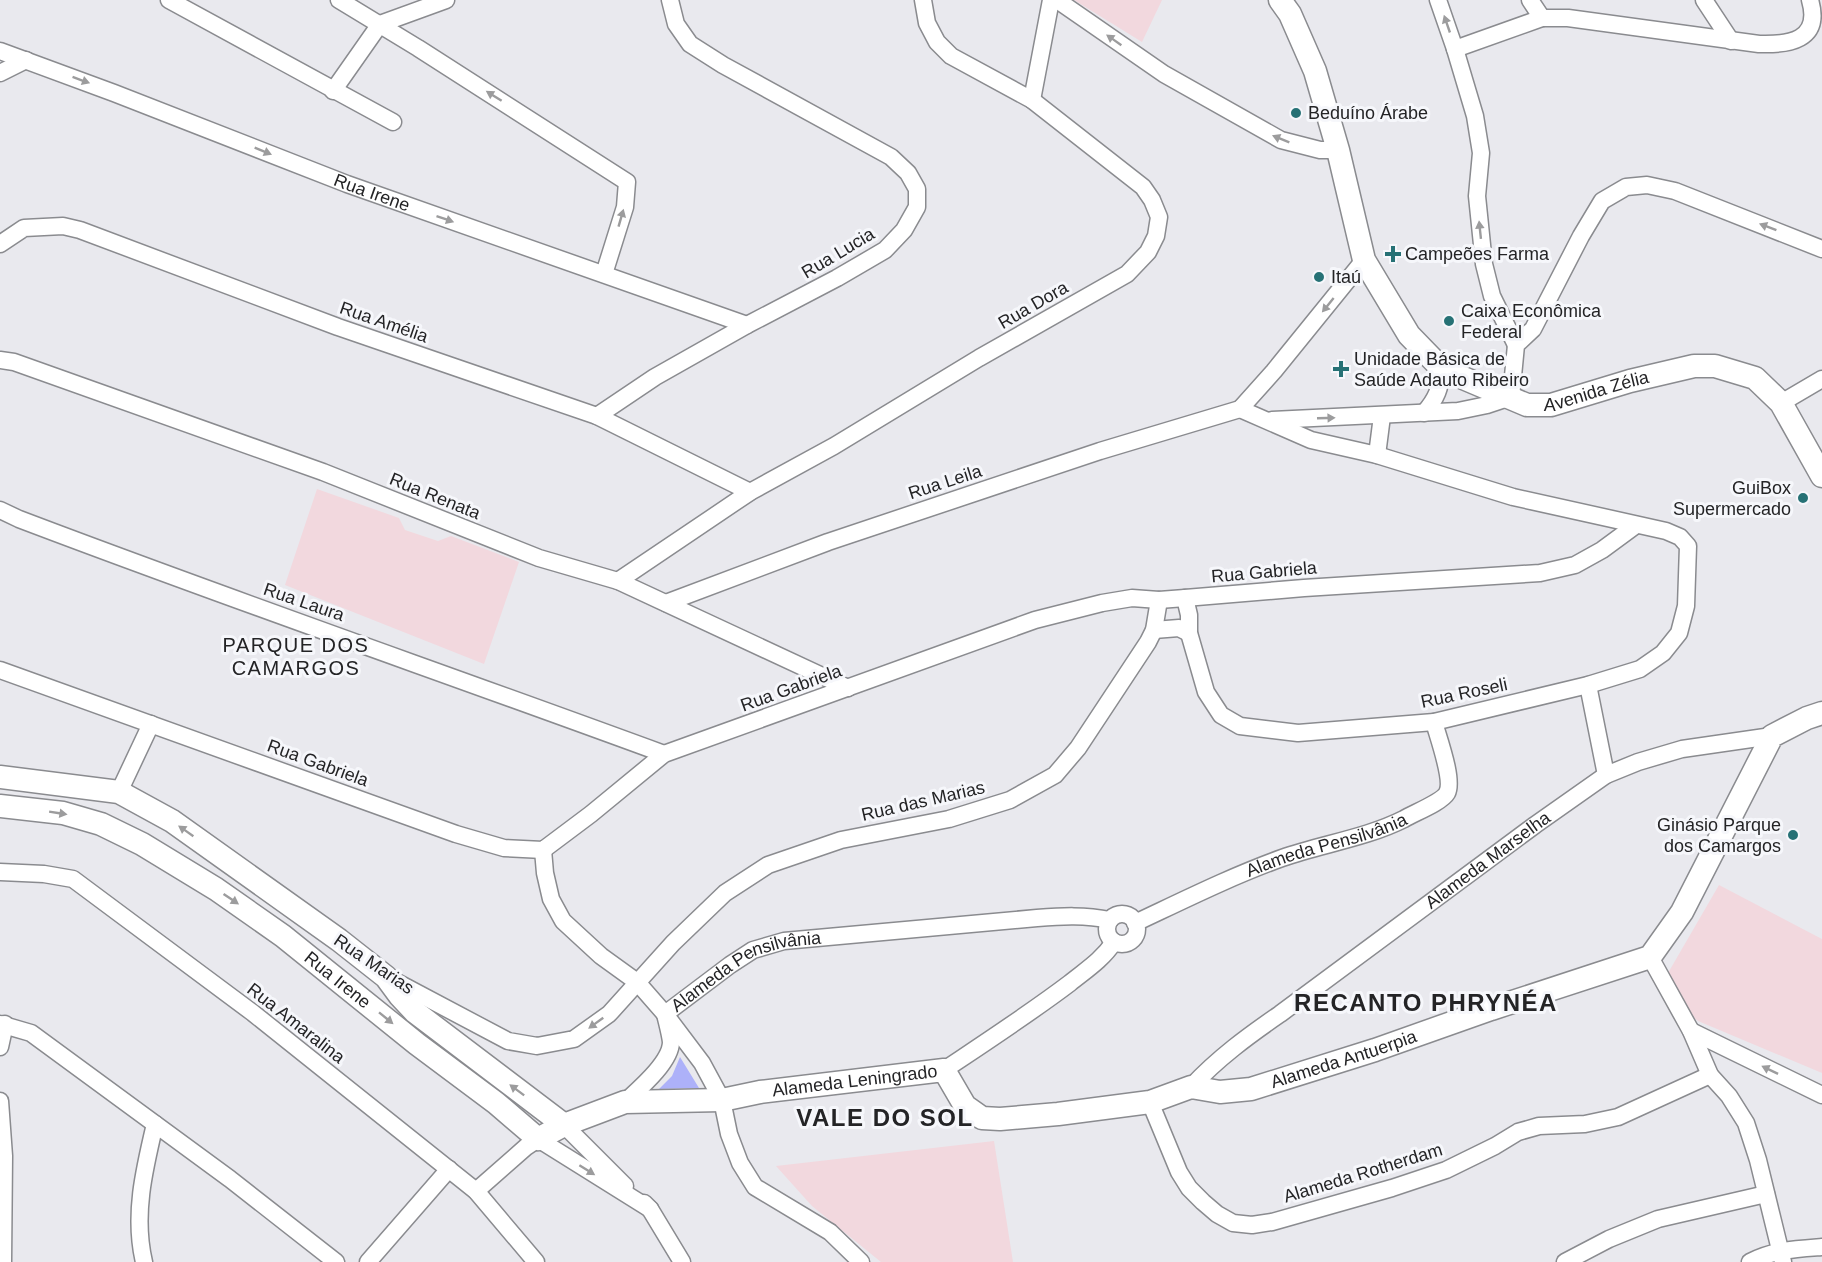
<svg xmlns="http://www.w3.org/2000/svg" width="1822" height="1262" font-family="Arial,sans-serif">
<rect width="100%" height="100%" fill="#e9e9ee"/>
<path fill="#f2d8de" d="M 1074,0 L 1162,0 L 1142,42 Z
M 317,489 L 399,518 L 405,530 L 438,541 L 451,536 L 519,562 L 484,664 L 285,585 Z
M 1719,885 L 1822,939 L 1822,1073 L 1698,1021 L 1687,1012 L 1668,973 Z
M 994,1141 L 1013,1262 L 881,1262 L 812,1206 L 776,1166 Z"/>
<path fill="#adb1f9" d="M 680,1057 L 699,1088 L 659,1089 L 672,1076 Z"/>
<g fill="none" stroke-linecap="round" stroke-linejoin="round">
<defs>
<g id="street">
<path d="M 169,0 L 393,122"/>
<path d="M 339,0 L 418,48 L 627,182 L 625,207 L 604,274"/>
<path d="M 1057,0 L 1164,74 L 1281,140 L 1320,150 L 1338,150"/>
<path d="M 1438,0 L 1455,49 L 1475,116 L 1481,153 L 1477,196 L 1484,264 L 1492,296 L 1516,345"/>
<path d="M 1530,0 L 1542,18"/>
<path d="M 1704,0 L 1731,41"/>
<path d="M 380,24 L 446,0"/>
<path d="M 1455,49 L 1542,18 L 1568,18 L 1759,44 C 1788,45 1822,41 1810,0"/>
<path id="s1" d="M 0,51 L 114,93 L 347,184 L 747,325"/>
<path d="M 0,73 L 26,60"/>
<path d="M 333,91 L 380,24"/>
<path d="M 1032,100 L 1051,0"/>
<path d="M 0,244 L 24,228 L 63,226 L 80,230 L 338,327 L 597,416 L 750,492"/>
<path d="M 0,360 L 14,362 L 323,472 L 539,558 L 618,581 L 848,688"/>
<path d="M 1781,403 L 1822,379"/>
<path d="M 1240,409 L 1274,371 L 1364,260"/>
<path d="M 1424,413 C 1437,398 1440,389 1442,369"/>
<path d="M 597,416 L 655,377 L 747,325 L 837,278 L 885,250 L 904,230 L 917,207 L 917,189 L 908,173 L 891,157 L 723,65 L 690,44 L 676,24 L 670,0"/>
<path d="M 1272,420 L 1458,411 L 1487,405 L 1511,397 L 1516,345 L 1533,329 L 1581,236 L 1602,201 L 1626,187 L 1647,185 L 1675,191 L 1822,249"/>
<path d="M 1377,455 L 1382,416"/>
<path d="M 0,510 L 19,519 C 232,600 449,675 664,754"/>
<path d="M 618,581 L 750,492 L 834,446 L 979,358 L 1127,274 L 1148,252 L 1156,236 L 1159,217 L 1152,200 L 1143,187 L 1032,100 L 951,56 L 937,42 L 927,23 L 923,0"/>
<path d="M 1185,598 L 1189,615 L 1189,633 L 1206,692 L 1221,715 L 1240,726 L 1298,733 L 1434,722 L 1588,685 L 1640,669 L 1663,653 L 1679,633 L 1686,606 L 1688,546 L 1680,537 L 1666,531 L 1513,497 L 1377,455 L 1311,440 L 1240,409"/>
<path d="M 666,603 L 828,542 L 1100,451 L 1240,409"/>
<path d="M 1154,630 L 1179,628 L 1189,633"/>
<path d="M 0,670 L 456,834 L 504,848 L 543,850 L 591,814 L 664,754 L 1035,620 L 1102,603 L 1132,598 L 1159,600 L 1185,598 L 1304,588 L 1540,573 L 1575,565 L 1602,550 L 1636,525"/>
<path d="M 1588,685 L 1606,775"/>
<path d="M 119,792 L 151,724"/>
<path d="M 543,850 L 545,873 L 551,899 L 563,921 L 601,956 L 637,982 L 665,1014 L 702,1063 L 722,1100 L 729,1134 L 740,1163 L 755,1187 L 830,1232 L 861,1262"/>
<path d="M 0,872 L 44,874 L 73,879 L 253,1013 L 476,1191 L 536,1262"/>
<circle cx="1122" cy="929" r="15"/>
<path id="s2" d="M 1135,923 C 1184,900 1232,876 1282,858 C 1322,844 1366,838 1404,819 C 1414,813 1442,802 1447,793 C 1454,780 1438,737 1434,722"/>
<path d="M 1650,957 L 1691,1031 L 1710,1075 L 1729,1096 L 1746,1123 L 1758,1160 L 1783,1262"/>
<path d="M 389,978 L 508,1041 L 537,1046 L 574,1039 L 609,1014 L 673,943 L 725,893 L 768,865 L 841,840 L 949,819 L 1010,800 L 1055,775 L 1078,748 L 1148,642 L 1154,630 L 1159,600"/>
<path d="M 0,1024 L 31,1033 L 230,1179 L 336,1262"/>
<path d="M 1691,1031 L 1822,1095"/>
<path d="M 0,1047 L 5,1024"/>
<path d="M 944,1070 C 986,1042 1029,1014 1070,983 C 1086,970 1102,960 1114,942"/>
<path id="s3" d="M 1191,1087 C 1218,1058 1248,1036 1280,1014 L 1535,825 L 1606,775 L 1638,762 L 1682,749 L 1772,736"/>
<path d="M 0,1101 L 4,1156 L 3,1262"/>
<path id="s4" d="M 625,1102 C 639,1089 671,1062 671,1042 C 670,1033 667,1023 665,1014 L 730,965 L 753,950 L 784,941 L 1037,918 C 1063,916 1085,915 1110,920"/>
<path d="M 1150,1102 L 1179,1172 L 1189,1188 L 1203,1202 L 1217,1214 L 1233,1223 L 1252,1225 L 1272,1222 L 1392,1188 L 1446,1170 L 1495,1146 L 1518,1132 L 1539,1126 L 1585,1124 L 1618,1117 L 1710,1075"/>
<path d="M 564,1125 L 625,1186"/>
<path d="M 476,1191 L 526,1147 L 538,1139 L 650,1209"/>
<path d="M 644,1203 L 650,1209 L 682,1262"/>
<path d="M 144,1262 C 133,1216 144,1170 155,1124"/>
<path d="M 368,1262 L 449,1169"/>
<path d="M 1565,1262 L 1609,1239 L 1658,1219 L 1766,1194"/>
<path d="M 1750,1262 C 1773,1250 1796,1249 1822,1247"/>
</g>
<g id="secondary">
<path id="s5" d="M 1280,0 L 1290,14 L 1315,71 L 1338,150 L 1364,260 L 1409,335 L 1442,369 L 1527,405 L 1551,405 L 1630,381 L 1694,366 L 1715,366 L 1755,378 L 1781,403 L 1822,476"/>
<path d="M 0,777 L 119,792 L 172,821 L 339,940 L 386,977 L 400,996 L 415,1012 L 564,1125"/>
<path id="s6" d="M 0,806 L 63,813 L 101,824 L 142,844 L 216,889 L 283,936 L 417,1044 L 496,1103 L 538,1139 L 564,1125 L 625,1102 L 722,1100 L 760,1092 L 944,1070 L 965,1106 L 982,1118 L 1000,1119 L 1058,1114 L 1150,1102 L 1191,1087 L 1220,1092 L 1251,1089 L 1375,1050 L 1491,1009 L 1650,957 L 1682,912 L 1772,736 L 1807,718 L 1822,713"/>
</g>
</defs>
<use href="#street" stroke="#8a8b8f" stroke-width="19"/>
<use href="#secondary" stroke="#8a8b8f" stroke-width="25"/>
<use href="#street" stroke="#fff" stroke-width="16"/>
<use href="#secondary" stroke="#fff" stroke-width="22"/>
</g>
<defs><path id="oneway-solid" d="M-6-.8H1V-3.2L6.5 0L1 3.2V.8H-6Z" transform="scale(1.5)"/></defs>
<g fill="#9c9c9d">
<use href="#oneway-solid" transform="translate(1447 24) rotate(-109)"/>
<use href="#oneway-solid" transform="translate(1114 40) rotate(-145)"/>
<use href="#oneway-solid" transform="translate(81 80) rotate(20)"/>
<use href="#oneway-solid" transform="translate(494 96) rotate(-148)"/>
<use href="#oneway-solid" transform="translate(1281 139) rotate(-158)"/>
<use href="#oneway-solid" transform="translate(263 151) rotate(22)"/>
<use href="#oneway-solid" transform="translate(621 218) rotate(-74)"/>
<use href="#oneway-solid" transform="translate(445 219) rotate(19)"/>
<use href="#oneway-solid" transform="translate(1768 227) rotate(-159)"/>
<use href="#oneway-solid" transform="translate(1480 230) rotate(-96)"/>
<use href="#oneway-solid" transform="translate(1328 305) rotate(129)"/>
<use href="#oneway-solid" transform="translate(1326 418) rotate(-2)"/>
<use href="#oneway-solid" transform="translate(58 813) rotate(9)"/>
<use href="#oneway-solid" transform="translate(186 831) rotate(-145)"/>
<use href="#oneway-solid" transform="translate(231 899) rotate(34)"/>
<use href="#oneway-solid" transform="translate(386 1018) rotate(39)"/>
<use href="#oneway-solid" transform="translate(596 1023) rotate(144)"/>
<use href="#oneway-solid" transform="translate(1770 1070) rotate(-154)"/>
<use href="#oneway-solid" transform="translate(517 1090) rotate(-143)"/>
<use href="#oneway-solid" transform="translate(587 1170) rotate(32)"/>
</g>
<g fill="#267175" stroke="#f6f7fb" stroke-width="2">
<circle cx="1296" cy="113" r="6"/>
<path d="M1390 245h6v6h6v6h-6v6h-6v-6h-6v-6h6z"/>
<circle cx="1319" cy="277" r="6"/>
<circle cx="1449" cy="321" r="6"/>
<path d="M1338 360h6v6h6v6h-6v6h-6v-6h-6v-6h6z"/>
<circle cx="1803" cy="498" r="6"/>
<circle cx="1793" cy="835" r="6"/>
</g>
<g text-anchor="middle" stroke-width="6" stroke-linejoin="round" paint-order="stroke">
<g font-size="18" fill="#242426" stroke="#f6f7fb" text-anchor="start">
<text x="1308" y="119">Beduíno Árabe</text>
<text x="1405" y="260">Campeões Farma</text>
<text x="1331" y="283">Itaú</text>
<text x="1461" y="317">Caixa Econômica<tspan x="1461" dy="21">Federal</tspan></text>
<text x="1354" y="365">Unidade Básica de<tspan x="1354" dy="21">Saúde Adauto Ribeiro</tspan></text>
<text x="1791" y="494" text-anchor="end">GuiBox<tspan x="1791" dy="21">Supermercado</tspan></text>
<text x="1781" y="831" text-anchor="end">Ginásio Parque<tspan x="1781" dy="21">dos Camargos</tspan></text>
</g>
<g font-size="18" fill="#242426" stroke="#f6f7fb">
<text dy="6" stroke="none"><textPath href="#s1" startOffset="398">Rua Irene</textPath></text>
<text transform="translate(838 253) rotate(-31)" y="6">Rua Lucia</text>
<text transform="translate(1033 305) rotate(-30)" y="6">Rua Dora</text>
<text transform="translate(384 322) rotate(19)" y="6">Rua Amélia</text>
<text dy="6" stroke="none"><textPath href="#s5" startOffset="573">Avenida Zélia</textPath></text>
<text transform="translate(945 482) rotate(-18)" y="6">Rua Leila</text>
<text transform="translate(435 496) rotate(22)" y="6">Rua Renata</text>
<text transform="translate(1264 572) rotate(-5)" y="6">Rua Gabriela</text>
<text transform="translate(304 602) rotate(19)" y="6">Rua Laura</text>
<text transform="translate(791 688) rotate(-20)" y="6">Rua Gabriela</text>
<text transform="translate(1464 693) rotate(-12)" y="6">Rua Roseli</text>
<text transform="translate(318 763) rotate(20)" y="6">Rua Gabriela</text>
<text transform="translate(923 801) rotate(-13)" y="6">Rua das Marias</text>
<text dy="6" stroke="none"><textPath href="#s2" startOffset="207">Alameda Pensilvânia</textPath></text>
<text dy="6" stroke="none"><textPath href="#s3" startOffset="374">Alameda Marselha</textPath></text>
<text transform="translate(374 964) rotate(34)" y="6">Rua Marias</text>
<text dy="6" stroke="none"><textPath href="#s4" startOffset="200">Alameda Pensilvânia</textPath></text>
<text dy="6" stroke="none"><textPath href="#s6" startOffset="387">Rua Irene</textPath></text>
<text transform="translate(296 1023) rotate(38)" y="6">Rua Amaralina</text>
<text dy="6" stroke="none"><textPath href="#s6" startOffset="1492">Alameda Antuerpia</textPath></text>
<text dy="6" stroke="none"><textPath href="#s6" startOffset="969">Alameda Leningrado</textPath></text>
<text transform="translate(1363 1173) rotate(-17)" y="6">Alameda Rotherdam</text>
</g>
<g font-size="20" letter-spacing="1.5" fill="#242426" stroke="#f6f7fb">
<text x="296" y="652">PARQUE DOS<tspan x="296" dy="23">CAMARGOS</tspan></text>
</g>
<g font-size="24" font-weight="bold" letter-spacing="1.5" fill="#242426" stroke="#f6f7fb">
<text x="1426" y="1011">RECANTO PHRYNÉA</text>
<text x="885" y="1126">VALE DO SOL</text>
</g>
</g>
</svg>
